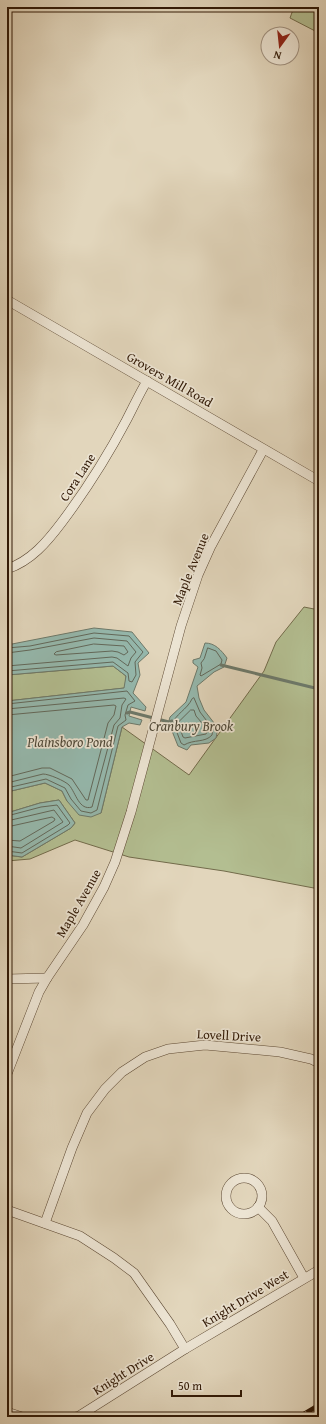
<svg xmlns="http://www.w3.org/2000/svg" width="326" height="1424" viewBox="0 0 326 1424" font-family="'Gentium Book Plus',serif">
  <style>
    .green { fill: #b3be91; stroke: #726b4b }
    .water { fill: #95b9ae; stroke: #6d796a }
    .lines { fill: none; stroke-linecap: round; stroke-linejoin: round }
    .shore { stroke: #62685a; stroke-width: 1 }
    .stream { stroke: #6d796a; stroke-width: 3 }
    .minor-casing { stroke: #5c4833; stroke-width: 10 }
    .minor { stroke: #ece4d3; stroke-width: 9 }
    .rail-casing { stroke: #301805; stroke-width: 4.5 }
    .rail { stroke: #ece4d3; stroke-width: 3; stroke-dasharray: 9; stroke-linecap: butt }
    .labels { text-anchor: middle; stroke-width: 3.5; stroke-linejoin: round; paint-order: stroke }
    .street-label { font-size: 13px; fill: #301805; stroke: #ece4d3 }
    .water-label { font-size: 14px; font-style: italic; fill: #4e4838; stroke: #ece4d3 }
  </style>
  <rect width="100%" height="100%" fill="#e2d6bc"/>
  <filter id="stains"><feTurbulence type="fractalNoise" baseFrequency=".005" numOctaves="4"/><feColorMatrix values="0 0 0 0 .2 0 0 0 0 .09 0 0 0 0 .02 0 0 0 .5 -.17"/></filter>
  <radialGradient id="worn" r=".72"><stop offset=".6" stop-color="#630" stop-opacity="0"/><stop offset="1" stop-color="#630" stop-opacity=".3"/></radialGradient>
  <!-- green -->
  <g class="green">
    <path d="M294,7H319V33L290,18Z"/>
    <path d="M304,607L319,610V889L224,871L129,857L75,840L30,859L7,861V855L22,857L71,828L75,823L59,800L40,803L7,813V792L45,783L62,791L67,801L101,813L122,727L189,775L264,671L276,642Z"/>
    <path d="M113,666L126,676L125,688L7,701V675Z"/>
  </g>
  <!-- water -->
  <g class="water">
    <path d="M94,628L132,632L149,653L138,663L140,675L133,693L146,707L145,711L131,707L129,716L142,720L140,725L129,723L122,727L101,813L91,817L79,815L67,801L62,791L45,783L7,792V701L124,688L126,676L113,666L7,675V645Z"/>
    <path d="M205,643C215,643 221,650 227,658L224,667L214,672L197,686L199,698L204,710L218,728L216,738L209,743L191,745L187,750L178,746L172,731L167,728L170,717L186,702L198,667L193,663V660L200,658Z"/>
    <path d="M59,800L75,823L71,828L22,857L7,855V813L40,803Z"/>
  </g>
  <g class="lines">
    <!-- shore -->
    <g class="shore">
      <path d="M94,644L124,646L128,652L124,655L118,652L112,651L56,655L54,654L56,652Z"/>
      <path d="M7,648L30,646L94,633L129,636L143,652L135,662L136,675L132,682L129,681L128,673L113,662L7,671"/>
      <path d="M208,648L216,651L222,660L221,664L201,676L200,675L202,668L201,663L204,659Z"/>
      <path d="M7,653L30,650L94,638L127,641L136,652L131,658L128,666L117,658L112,657L7,666"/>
      <path d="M194,698L200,712L213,729L212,735C205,743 194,739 184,745L181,743L176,730L172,725C175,714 187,710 192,699Z"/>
      <path d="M7,704L127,691L135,701L128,705L125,715L126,720L118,726L97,810L91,813L81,811L71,799L65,788L46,779L7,788"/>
      <path d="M7,709L124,698L126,699L122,705L120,718L114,725L92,807C79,811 76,793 69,785C65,781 49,774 43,774L7,783"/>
      <path d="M191,710H194L196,716L208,730L206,734L185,738L183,737L178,723Z"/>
      <path d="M7,715L114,705L116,706L114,715L108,723L88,800H86L72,779L50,768H42L7,777"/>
      <path d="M7,816L41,807L57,805L70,823L68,825L22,853L7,851"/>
      <path d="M7,821L54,810L63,822L21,848L7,846"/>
      <path d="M7,827L52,817L55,819L54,821L20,841L7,840"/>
    </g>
    <!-- stream -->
    <g class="stream">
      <path d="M221,665L319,689"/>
      <path d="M127,713L130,712L169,722L172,721"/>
    </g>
    <!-- minor casing -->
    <g class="minor-casing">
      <g id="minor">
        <path d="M7,300L319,481"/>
        <path d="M7,569C31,561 47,542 62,522C86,490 107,457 126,421C133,408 139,394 147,381"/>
        <path d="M7,979L47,978"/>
        <path d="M7,1074L39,992L47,978L83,925L104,887L115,862L131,812L181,626L198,575L211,546L263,450"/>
        <circle cx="244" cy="1196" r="18"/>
        <path d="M258,1207L272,1221L304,1278"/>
        <path d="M7,1210L80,1236L114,1258L134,1273L170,1324L185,1349"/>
        <path d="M45,1223L72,1148L87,1113L105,1089L122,1072L145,1057L168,1049L205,1045L280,1052L311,1059L319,1063"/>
        <path d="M7,1412L22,1417"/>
        <path d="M75,1417L79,1416L185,1349L319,1270"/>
      </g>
    </g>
    <!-- minor -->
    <use href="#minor" class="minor"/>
    <!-- rail casing -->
    <g class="rail-casing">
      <path id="rail" d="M299,1417L319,1405"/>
    </g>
    <!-- rail -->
    <use href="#rail" class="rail"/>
  </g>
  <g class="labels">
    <!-- street labels -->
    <g class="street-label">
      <text transform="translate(170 379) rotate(30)" y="5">Grovers Mill Road</text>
      <text transform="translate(77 477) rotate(-57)" y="5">Cora Lane</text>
      <text transform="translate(190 569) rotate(-68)" y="5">Maple Avenue</text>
      <text transform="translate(78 903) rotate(-60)" y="5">Maple Avenue</text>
      <text transform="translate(229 1035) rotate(3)" y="5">Lovell Drive</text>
      <text transform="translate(245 1298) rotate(-31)" y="5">Knight Drive West</text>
      <text transform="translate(123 1373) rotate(-32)" y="5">Knight Drive</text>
    </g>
    <!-- water labels -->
    <g class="water-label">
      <text x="191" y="731">Cranbury Brook</text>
      <text x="70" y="747">Plainsboro Pond</text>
    </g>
  </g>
  <!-- margin -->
  <rect width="326" height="1424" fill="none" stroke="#e2d6bc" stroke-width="24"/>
  <rect x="8" y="8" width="310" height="1408" fill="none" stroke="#301805" stroke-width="2"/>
  <rect x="12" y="12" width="302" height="1400" fill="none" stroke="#301805"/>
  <!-- north arrow -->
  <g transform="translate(280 46) rotate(195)"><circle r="19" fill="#ece4d3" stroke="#a19281"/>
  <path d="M0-3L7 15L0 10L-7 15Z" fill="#8f2418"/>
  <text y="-6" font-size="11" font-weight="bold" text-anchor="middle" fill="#301805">N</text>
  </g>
  <!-- scale -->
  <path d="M172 1390v6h69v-6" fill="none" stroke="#301805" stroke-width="2"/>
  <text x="178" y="1390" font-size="12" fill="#301805" stroke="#ece4d3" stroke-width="3" paint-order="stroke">50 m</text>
  <rect width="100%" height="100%" filter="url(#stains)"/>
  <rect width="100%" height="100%" fill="url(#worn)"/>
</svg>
